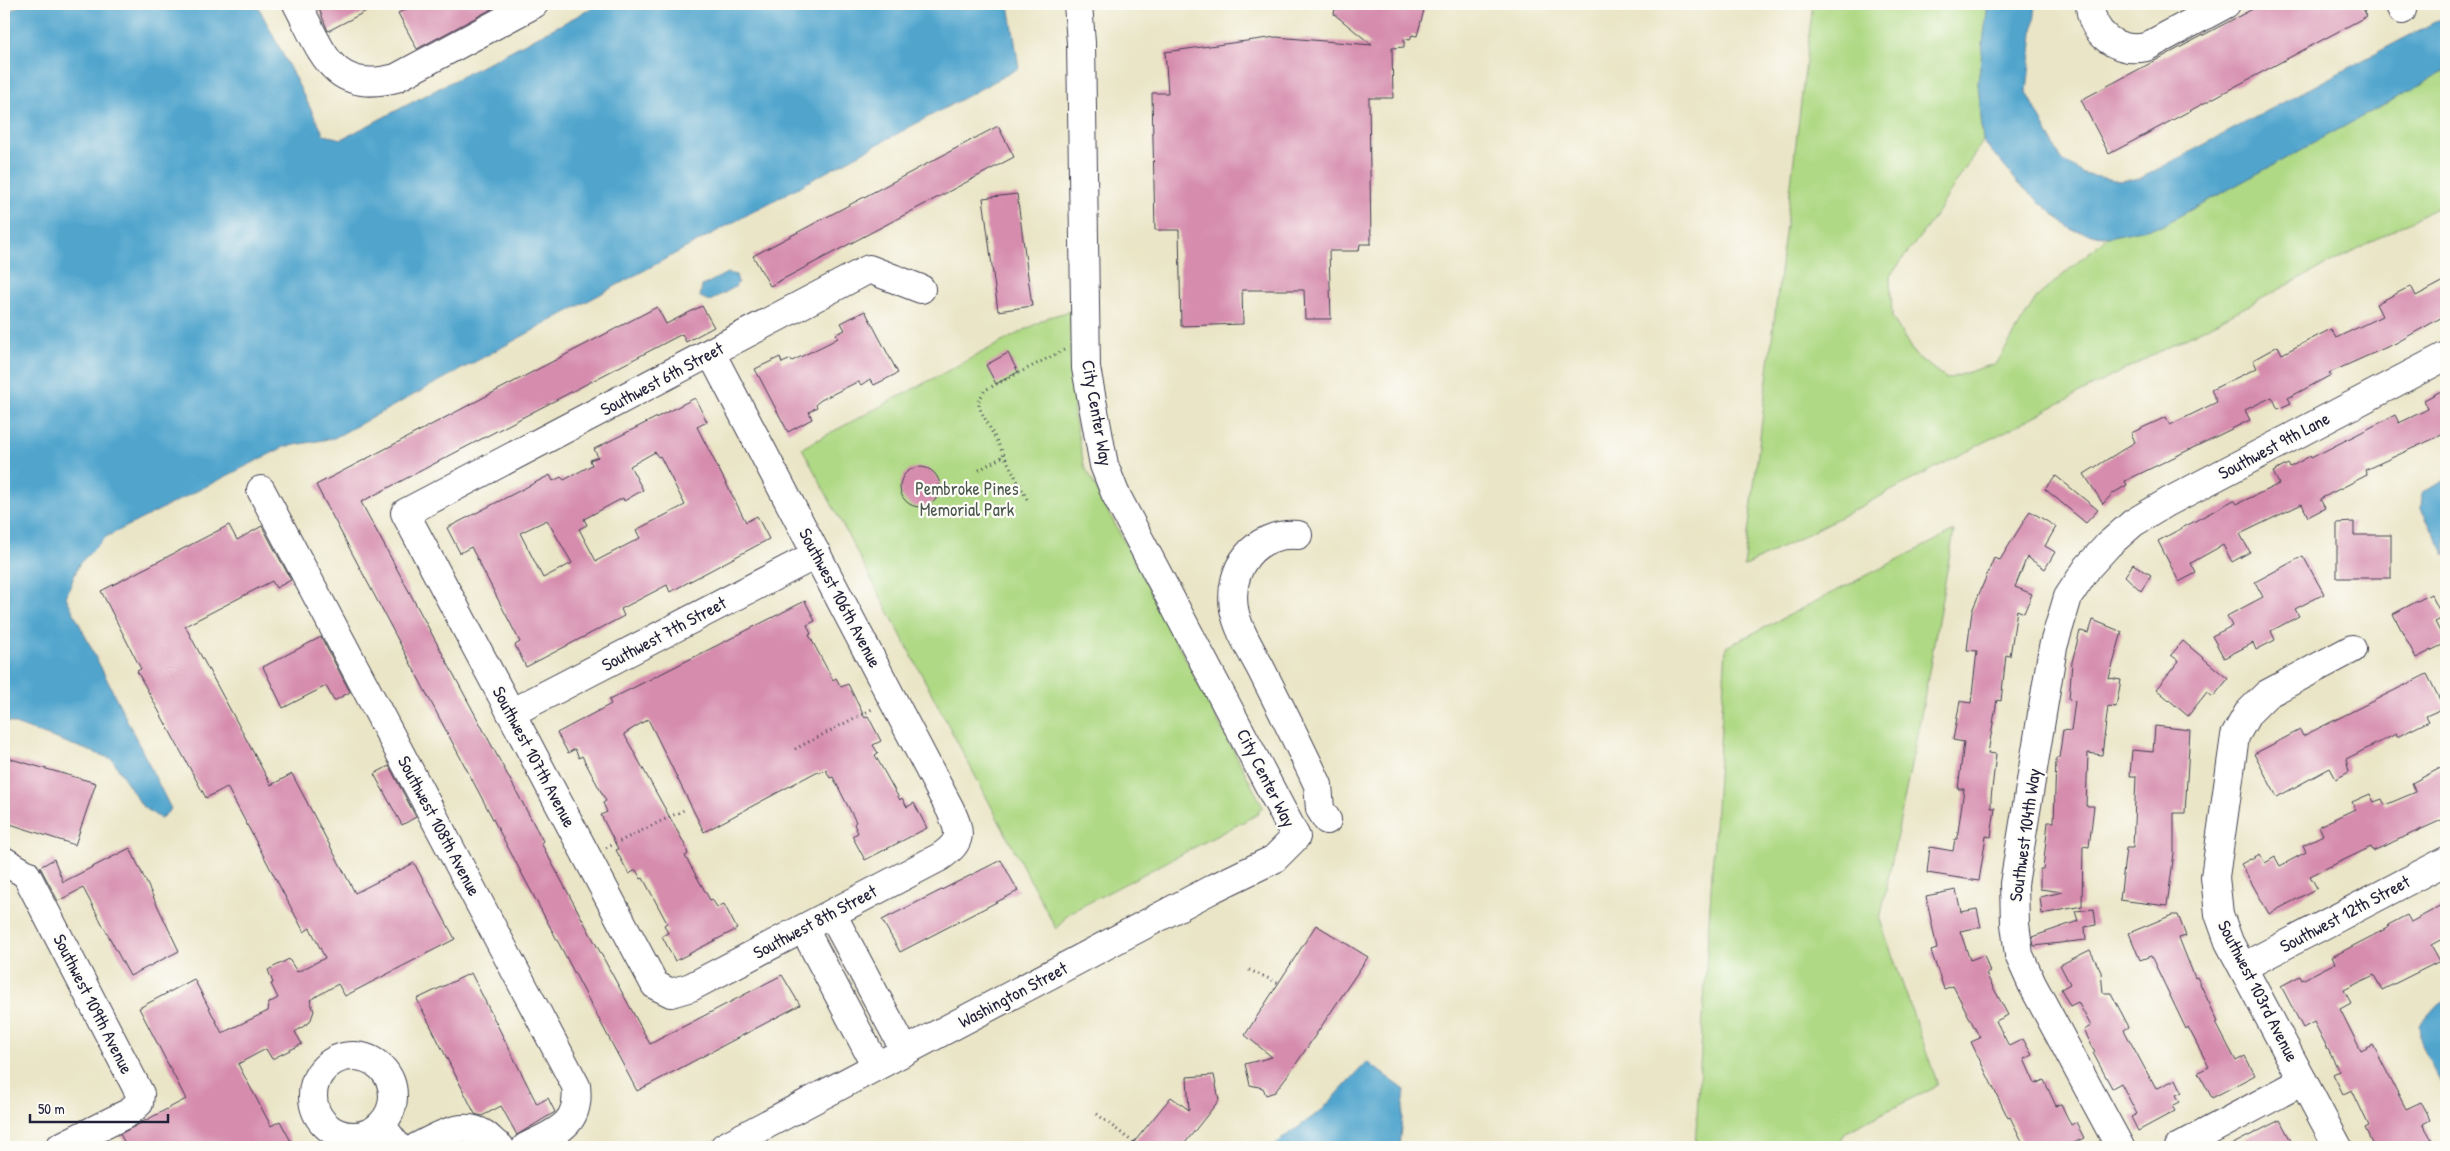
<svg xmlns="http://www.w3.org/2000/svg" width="2450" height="1151" viewBox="0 0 2450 1151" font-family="'Patrick Hand',sans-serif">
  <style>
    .green { fill: #afd984; stroke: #687e60 }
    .water { fill: #51a5cd; stroke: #3a6484 }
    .building { fill: #d68cad; fill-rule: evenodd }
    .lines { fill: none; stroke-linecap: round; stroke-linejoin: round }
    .minor-casing { stroke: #403f50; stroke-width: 30 }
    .path { stroke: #403f50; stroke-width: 3; stroke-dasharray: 1 4; stroke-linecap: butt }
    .minor { stroke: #fff; stroke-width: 28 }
    .labels { text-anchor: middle; stroke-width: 4.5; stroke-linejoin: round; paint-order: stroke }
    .street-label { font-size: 18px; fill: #22223b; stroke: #fdfcf7 }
    .park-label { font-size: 18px; fill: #4c5951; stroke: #fdfcf7 }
  </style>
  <rect width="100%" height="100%" fill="#fdfcf7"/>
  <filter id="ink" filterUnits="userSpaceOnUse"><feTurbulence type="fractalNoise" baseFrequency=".02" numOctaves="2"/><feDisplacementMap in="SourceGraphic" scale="10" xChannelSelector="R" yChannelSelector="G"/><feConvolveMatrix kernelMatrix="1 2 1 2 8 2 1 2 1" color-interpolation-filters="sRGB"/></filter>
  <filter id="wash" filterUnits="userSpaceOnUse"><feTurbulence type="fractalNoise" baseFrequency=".0096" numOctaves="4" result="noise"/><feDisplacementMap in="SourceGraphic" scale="20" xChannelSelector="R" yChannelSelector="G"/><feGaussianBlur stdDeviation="1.12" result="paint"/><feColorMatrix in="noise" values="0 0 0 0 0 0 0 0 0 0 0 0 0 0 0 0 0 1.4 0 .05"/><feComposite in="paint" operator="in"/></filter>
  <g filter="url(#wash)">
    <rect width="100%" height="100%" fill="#eae5c6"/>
    <!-- green -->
    <g class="green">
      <path d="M1813,4H1988L1978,82L1983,141L1931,222L1890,276L1892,317L1915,355L1947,379L1997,363L2036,298L2107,237L2161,226L2446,71V203L1744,567Z"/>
      <path d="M1071,311L1074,414L1084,465L1263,807L1259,809L1258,814L1069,913L1056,929L802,448L1049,317Z"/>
      <path d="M1954,531L1923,705L1880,920L1938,1085L1846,1132L1836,1147H1695L1726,647Z"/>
    </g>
    <!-- water -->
    <g class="water">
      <path d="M23,4H257L324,135L342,139L600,4H1009L1019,68L334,438L284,447L106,537L79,564L66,597L171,809L161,819L142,806L112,759L4,720V14Z"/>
      <path d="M1988,4H2036L2027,92L2061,159L2083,174L2120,181L2141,178L2446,16V71L2161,226L2107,237L2072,230L2019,184L1983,141L1978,82Z"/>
      <path d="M727,273L736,275L738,282L735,287L710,301L700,297L702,286Z"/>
      <path d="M2446,480V555L2421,509L2422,492Z"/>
      <path d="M2446,999V1093L2421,1045L2419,1025L2438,1004Z"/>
      <path d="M1367,1062L1405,1090L1399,1147H1271L1322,1110Z"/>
    </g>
    <g id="blocks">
      <!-- building -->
      <g class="building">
        <path d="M317,4H380L328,31Z"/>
        <path d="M417,4H501L417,49L398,13Z"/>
        <path d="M1336,4H1421L1419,9L1424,10L1417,36L1412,35L1410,40L1404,39V47L1392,48L1393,98H1369L1371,244H1360L1359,251H1329L1331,319H1305L1304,290H1242L1243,324L1181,326L1179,230H1155L1152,93H1168L1165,52L1276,37L1372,45L1334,14Z"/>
        <path d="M2262,4H2360L2367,16L2109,154L2081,100Z"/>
        <path d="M998,126L1014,157L770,286L753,256Z"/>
        <path d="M1017,194L1032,306L998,311L983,198Z"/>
        <path d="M2446,280V315L2396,343L2329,373L2331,375L2288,398L2291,403L2278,409L2272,397L2245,410L2250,420L2125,481L2127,485L2112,494L2103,504L2084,474L2135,442L2131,433L2166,417L2170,425L2217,402L2211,390L2257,368L2253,360L2278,346L2282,354L2331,329L2336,338L2382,316L2376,304L2411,286L2416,296Z"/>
        <path d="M702,306L714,327L686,342L682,334L361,502L543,841L541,843L650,1044L782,975L800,1005L637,1091L316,485L657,307L666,324Z"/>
        <path d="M865,311L898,373L874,385L870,379L861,385L859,382L853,384L821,400L816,404L817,407L809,412L812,419L788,432L755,369L780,357L782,363L791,359L792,361L831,342L838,338L836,334L845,330L841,323Z"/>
        <path d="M1008,353L1018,372L996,384L986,365Z"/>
        <path d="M2441,391L2446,400V433L2365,470L2367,475L2320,499L2325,508L2308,517L2302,504L2240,534L2250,552L2232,562L2223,545L2191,563L2196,573L2179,582L2158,541L2234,500L2237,504L2279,484L2273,472L2288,464L2290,467L2310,456L2311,458L2395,415L2399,423L2428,409L2424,400Z"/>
        <path d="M695,398L707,422L697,427L746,522L757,516L769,539L670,592L667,585L621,609L624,616L526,667L515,645L520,642L471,547L460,553L447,528L550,475L553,481L561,477L564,480L592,465L590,460L598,457L594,449ZM655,452L658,457L660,456L685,505L636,530L640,538L596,561L579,529L587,525L584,519L623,498L624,501L643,490L630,466ZM547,520L572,563L543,578L520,533Z"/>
        <circle cx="920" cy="487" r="20"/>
        <path d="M2056,476L2098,510L2086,523L2045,489Z"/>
        <path d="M2030,511L2056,527L2045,546L2055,552L2045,569L2027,557L2015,587L2032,594L2024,613L2017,610L2010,656L2006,655L2001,701L1997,700L1988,753L1996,754L1991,798V808H1995L1991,837L1986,836L1979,881L1927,873L1930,847L1953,851L1955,839H1957L1964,789H1958L1964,742L1953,740L1960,701L1971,703L1977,651L1967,650L1972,611L1994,558L2000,560Z"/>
        <path d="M2354,522V535H2391V578H2337V523Z"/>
        <path d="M229,525L237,540L262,526L291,580L276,588L272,581L185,626L271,785L292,774L355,893L414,863L455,939L345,996L338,984L310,1000L314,1011L310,1022L295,1032L302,1044L272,1059L266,1049L238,1064L271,1126L280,1121L294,1147H127L120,1134L186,1099L139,1008L194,979L222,1033L268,1011L269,1003L278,998L271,984L273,983L268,970L289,959L297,972L325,958L310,928L304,932L227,787L206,798L137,671L141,669L101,591Z"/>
        <path d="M2303,556L2324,594L2295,609L2299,616L2271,631L2275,640L2256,650L2253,643L2224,658L2212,636L2232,626L2227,616L2263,597L2255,582Z"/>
        <path d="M2133,564L2151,575L2141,591L2125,576Z"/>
        <path d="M2431,594L2443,618L2435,622L2446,643L2416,658L2393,614Z"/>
        <path d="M805,601L815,621L807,625L811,634L809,635L833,680L836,678L841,687L848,684L865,718L868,716L881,741L873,745L878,753L875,755L900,800L902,798L907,807L914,803L927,828L865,860L852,836L858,833L854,824L856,822L833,777L830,778L826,770L819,773L818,771L704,832L648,719L624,734L685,845L688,854L685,856L710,900L712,899L717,907L724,904L737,929L675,961L662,936L668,933L664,925L667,923L643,878L641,879L636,870L629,874L616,850L618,849L601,815L607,812L603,803L606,801L582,756L579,758L575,749L568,753L557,733L611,704L609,700Z"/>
        <path d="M2093,620L2122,632L2109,678L2121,680L2116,707L2108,706L2102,755L2088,753L2086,806H2094L2089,847L2083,846L2082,906L2042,914L2040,897L2063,892L2040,889V869H2043L2048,822H2054L2056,758H2059L2063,730L2071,731L2075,701L2069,700L2072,662L2080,631L2089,633Z"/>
        <path d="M321,637L350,692L334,701L326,686L283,708L263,667Z"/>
        <path d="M2183,641L2228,679L2213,697L2207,692L2188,716L2156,689L2179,661L2171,655Z"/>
        <path d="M2427,674L2444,708L2426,716L2429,721L2397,737L2396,734L2346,759L2349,772L2336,779L2330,768L2277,797L2254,754L2300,730L2303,736Z"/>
        <path d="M2155,726L2190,730L2185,813H2174V853L2167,906L2120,900L2126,848H2133L2136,776H2130L2132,750L2153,752Z"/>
        <path d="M4,757L96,783L75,845L4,822Z"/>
        <path d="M2446,765V818L2373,851L2371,847L2310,876L2317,888L2269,914L2241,864L2260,854L2265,863L2275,857L2280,866L2306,852L2303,845L2323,835L2319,826L2355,809L2352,802L2370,794L2374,802L2382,799L2385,805L2416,792L2412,783Z"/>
        <path d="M389,766L416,817L402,825L374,774Z"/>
        <path d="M130,848L179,951L130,976L83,888L58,901L40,867L54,859L63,882Z"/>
        <path d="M1001,860L1018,891L900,952L882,920Z"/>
        <path d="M1956,890L1961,912L1977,909L1981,927L1960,931L1970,960L1984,955L1990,972L1986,974L2008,1015L1996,1021L2009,1046L2023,1039L2032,1055L2024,1059L2035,1084L2044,1080L2056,1106L2061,1104L2071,1125L2076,1122L2084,1138L2066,1147H2025L2010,1117L2008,1118L1971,1042L1980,1038L1953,986L1944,989L1931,951L1937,949L1926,896Z"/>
        <path d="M2446,903V937L2431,945L2440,961L2382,990L2374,975L2344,990L2351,1003L2340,1009L2361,1051L2373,1045L2406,1109L2421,1102L2430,1120L2423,1124L2436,1147H2374L2365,1128L2369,1126L2352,1090L2343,1094L2333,1074L2339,1071L2314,1022L2303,1028L2281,986L2300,976L2302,980L2335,963L2332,957L2389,927L2388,925L2407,915L2411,922Z"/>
        <path d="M2094,909L2096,925L2085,927L2086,940L2034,946L2032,937L2078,921L2075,911Z"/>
        <path d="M2172,915H2178L2186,936L2179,938L2195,978L2197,977L2218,1022L2216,1023L2236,1061L2245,1056L2255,1075L2212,1098L2198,1072L2209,1067L2188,1027L2186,1029L2151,956L2140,960L2129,933Z"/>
        <path d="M1316,925L1368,957L1296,1064L1275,1092L1266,1095L1263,1088L1250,1085L1245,1064L1272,1057L1245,1035Z"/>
        <path d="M2090,950L2101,972L2103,993H2111L2129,1027L2124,1030L2156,1089L2176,1079L2182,1092L2176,1095L2180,1102L2172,1106L2175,1111L2138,1131L2131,1117L2137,1114L2121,1083L2112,1088L2093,1053L2095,1052L2084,1030L2091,1026L2078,1002L2070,1006L2061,989L2070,984L2060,965Z"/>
        <path d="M471,973L537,1104L548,1098L555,1112L517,1135L501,1106L482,1116L475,1114L417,999Z"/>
        <path d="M1214,1075L1219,1100L1182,1147H1130L1171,1097L1189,1110L1187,1077Z"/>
        <path d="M2280,1120L2291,1141L2278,1147H2227Z"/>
      </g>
    </g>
  </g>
  <g filter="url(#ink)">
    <use href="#blocks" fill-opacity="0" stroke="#403f50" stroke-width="1"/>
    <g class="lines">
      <!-- minor casing -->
      <g class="minor-casing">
        <g id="minor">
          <path d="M297,4C322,51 332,95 396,78L534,4"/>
          <path d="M2090,4C2091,34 2117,53 2146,47L2226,4"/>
          <path d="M2399,4L2402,10"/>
          <path d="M711,353L950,809C961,833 963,841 940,857L691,987L671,993L655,985L405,513L869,269L921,289"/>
          <path d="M261,490L576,1086C581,1125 556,1132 526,1147"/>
          <path d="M1298,535C1254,532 1228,568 1234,609C1238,630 1251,650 1261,669C1280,707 1300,746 1318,785L1320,809L1327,820"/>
          <path d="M511,713L817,554"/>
          <path d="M4,861L26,874L140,1094L139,1103L128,1113L60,1147"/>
          <path d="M832,914L905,1051"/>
          <path d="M804,929L876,1066"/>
          <path d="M2243,967L2446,861"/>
          <circle cx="353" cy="1096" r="40"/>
          <path d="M381,1125L398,1147"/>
          <path d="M417,1147C437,1137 462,1120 484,1134C490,1138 494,1144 500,1147"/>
          <path d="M724,1147L1214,888L1274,859L1296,837L1115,493L1104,465L1086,368L1081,43L1078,4"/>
          <path d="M2120,1147L2032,984L2019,955L2015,924L2014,884L2053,647L2068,597L2088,567L2108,545L2133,523L2168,502L2446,356"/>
          <path d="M2179,1147L2303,1081"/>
          <path d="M2338,1147L2229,942L2219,914L2215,877L2235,736L2248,713L2267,694L2352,649"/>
        </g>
      </g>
      <!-- path -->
      <g class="path">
        <path d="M979,470L1004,456"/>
        <path d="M1027,499L979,407V400L985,390L1064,350"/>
        <path d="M795,749L872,709"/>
        <path d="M606,848L684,810"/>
        <path d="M1249,970L1279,983"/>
        <path d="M1097,1114L1134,1143"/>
      </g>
      <!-- minor -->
      <use href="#minor" class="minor"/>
    </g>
  </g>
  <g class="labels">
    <!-- street labels -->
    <g class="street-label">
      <text transform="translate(662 379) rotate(-28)" y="6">Southwest 6th Street</text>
      <text transform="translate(1097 413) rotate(80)" y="6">City Center Way</text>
      <text transform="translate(2274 446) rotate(-28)" y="6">Southwest 9th Lane</text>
      <text transform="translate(840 598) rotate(62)" y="6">Southwest 106th Avenue</text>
      <text transform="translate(664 634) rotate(-28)" y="6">Southwest 7th Street</text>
      <text transform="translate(534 757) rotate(62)" y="6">Southwest 107th Avenue</text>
      <text transform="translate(1266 778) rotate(63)" y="6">City Center Way</text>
      <text transform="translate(439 826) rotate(62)" y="6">Southwest 108th Avenue</text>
      <text transform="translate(2025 835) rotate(-82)" y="6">Southwest 104th Way</text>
      <text transform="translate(2345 914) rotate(-28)" y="6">Southwest 12th Street</text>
      <text transform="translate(815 922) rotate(-28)" y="6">Southwest 8th Street</text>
      <text transform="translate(2258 991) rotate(63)" y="6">Southwest 103rd Avenue</text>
      <text transform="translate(1013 995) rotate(-28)" y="6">Washington Street</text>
      <text transform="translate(93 1004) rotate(63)" y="6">Southwest 109th Avenue</text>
    </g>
    <!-- park labels -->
    <g class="park-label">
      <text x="967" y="495">Pembroke Pines<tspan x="967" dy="21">Memorial Park</tspan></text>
    </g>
  </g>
  <!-- margin -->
  <rect width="2450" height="1151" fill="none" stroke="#fdfcf7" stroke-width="20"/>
  <!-- scale -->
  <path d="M30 1114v8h138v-8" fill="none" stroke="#22223b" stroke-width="2.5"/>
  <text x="38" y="1114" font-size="15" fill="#22223b" stroke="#fdfcf7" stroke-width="4" paint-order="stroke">50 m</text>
</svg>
